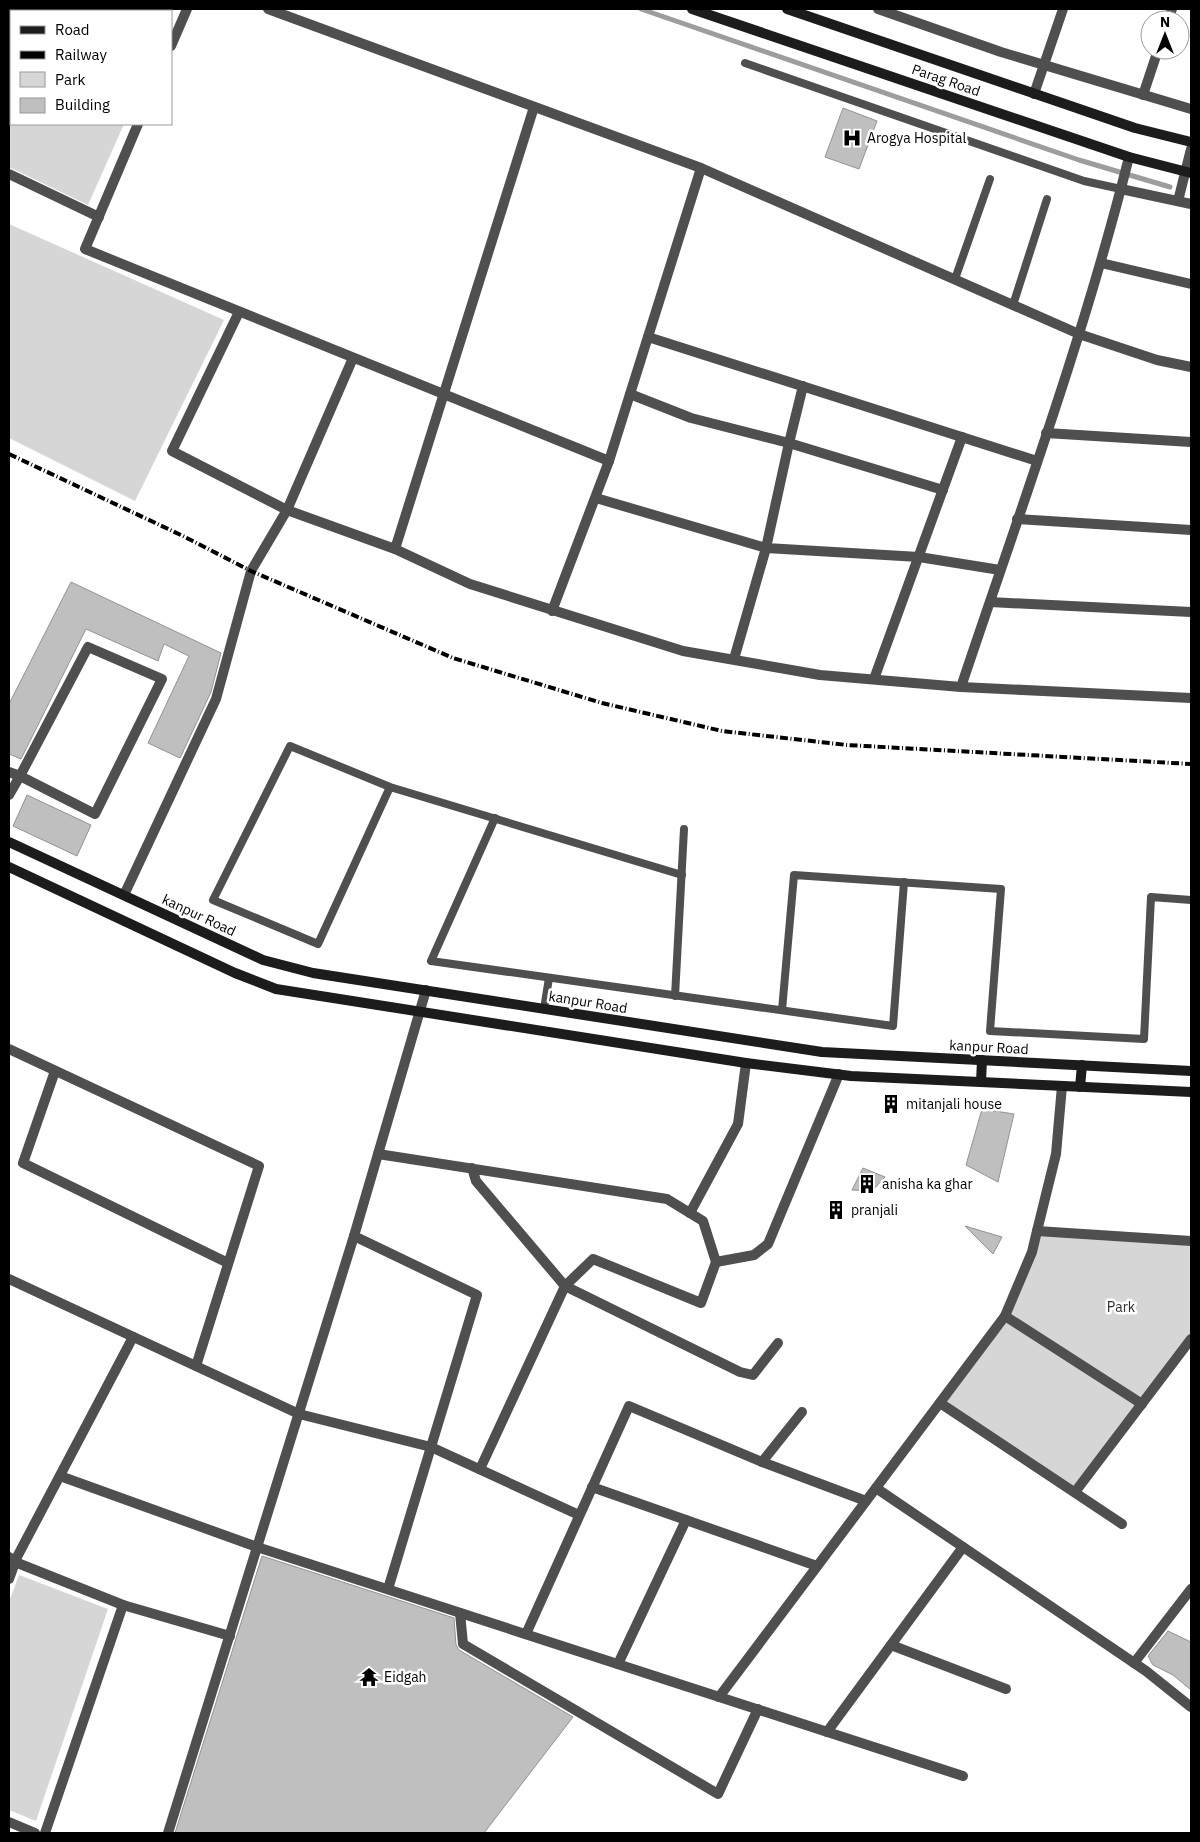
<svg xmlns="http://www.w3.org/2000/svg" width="1200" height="1842" viewBox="0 0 1200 1842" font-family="'IBM Plex Sans',sans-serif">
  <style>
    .green { fill: #d6d6d6 }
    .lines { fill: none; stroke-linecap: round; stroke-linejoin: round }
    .stream { stroke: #9d9d9d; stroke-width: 5 }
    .building { fill: #bfbfbf; stroke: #939393 }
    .lane { stroke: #4f4f4f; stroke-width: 8 }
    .street { stroke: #4f4f4f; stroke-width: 10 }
    .secondary { stroke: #1c1c1c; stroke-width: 10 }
    .rail { stroke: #000; stroke-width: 4; stroke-dasharray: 8 2.5 1 2.5; stroke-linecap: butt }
    .labels { text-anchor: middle; stroke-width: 5; stroke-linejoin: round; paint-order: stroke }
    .street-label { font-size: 14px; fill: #000; stroke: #fff }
    .poi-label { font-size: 14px; fill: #000; stroke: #fff; text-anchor: start }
    .park-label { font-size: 14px; fill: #2d2d2d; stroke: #fff }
  </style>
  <rect width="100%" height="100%" fill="#fff"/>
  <!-- green -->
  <g class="green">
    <path d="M9,45L11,46V124H124L88,205L9,167Z"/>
    <path d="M9,224L224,320L135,501L9,438Z"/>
    <path d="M1037,1231L1191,1241V1339L1075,1492L940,1403L1005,1316Z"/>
    <path d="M19,1575L108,1609L36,1821L9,1810V1602Z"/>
  </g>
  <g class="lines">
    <!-- stream -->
    <path class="stream" d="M641,9L1079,160L1170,187"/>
  </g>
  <!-- building -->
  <g class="building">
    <path d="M843,108L877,121L859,169L825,157Z"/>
    <path d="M71,582L221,653L211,692L180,758L148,743L189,656L164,644L158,661L86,629L21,759L9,754V704Z"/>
    <path d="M27,795L91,825L77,856L13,826Z"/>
    <path d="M982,1109L1014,1114L998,1182L966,1165Z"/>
    <path d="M863,1168L885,1177L872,1191L852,1190Z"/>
    <path d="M965,1226L1002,1237L993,1254Z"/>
    <path d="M262,1556L454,1618L456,1645L459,1650L573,1717L484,1833H175Z"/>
    <path d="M1168,1631L1191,1642V1690L1173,1675L1153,1665L1148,1656Z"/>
  </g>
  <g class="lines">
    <!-- lane -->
    <g class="lane">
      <path d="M745,63L1084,181L1121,189"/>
      <path d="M955,279L990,179"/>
      <path d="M1013,305L1047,199"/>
      <path d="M390,787L318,944L213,900L290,746L390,787L682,875"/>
      <path d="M495,818L431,961L893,1026L904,882"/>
      <path d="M675,996L684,829"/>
      <path d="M544,1009L549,978"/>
      <path d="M782,1010L794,875L1001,889L990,1031L1144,1039L1151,897L1191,900"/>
    </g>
    <!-- street -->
    <g class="street">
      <path d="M268,9L701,168L1079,334L1157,360L1191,367"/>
      <path d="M878,9L1001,52L1191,109"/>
      <path d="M1168,20L1172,9"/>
      <path d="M9,38L11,39"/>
      <path d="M171,46L187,9"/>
      <path d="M1034,94L1063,9"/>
      <path d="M1143,95L1158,50"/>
      <path d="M138,124L85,249L609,461"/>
      <path d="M9,174L99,217"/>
      <path d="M1121,189L1191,204"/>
      <path d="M1178,201L1191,149"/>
      <path d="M1101,263L1191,284"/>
      <path d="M239,312L172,451L287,510L395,549L470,584L683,651L820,675L961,687L1191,698"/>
      <path d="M648,337L1037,461"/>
      <path d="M803,386L789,443L943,490"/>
      <path d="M630,394L691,418L789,443L766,548L919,557L1000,570"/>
      <path d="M1046,433L1191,442"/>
      <path d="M596,498L766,548L734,659"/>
      <path d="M1017,519L1191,530"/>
      <path d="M395,549L534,107"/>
      <path d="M990,602L1191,612"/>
      <path d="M552,611L609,461L701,168"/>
      <path d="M874,679L962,437"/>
      <path d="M961,687C1020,511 1084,337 1129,157"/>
      <path d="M9,772L20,776L95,814L162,679L88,647L20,776L9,795"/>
      <path d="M124,895L216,699L251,571L287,510L353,358"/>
      <path d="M9,1049L259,1166L196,1366"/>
      <path d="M55,1071L23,1163L228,1263"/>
      <path d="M378,1154L667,1199L703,1221L716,1262L701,1303L593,1259L565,1286L476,1181L472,1168"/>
      <path d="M690,1213L738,1124L746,1063"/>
      <path d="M1037,1231L1191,1241"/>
      <path d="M354,1236L477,1295L388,1589"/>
      <path d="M716,1262L754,1255L768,1244L839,1074"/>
      <path d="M9,1279L299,1414L431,1447L579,1515"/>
      <path d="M1005,1316L1142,1404"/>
      <path d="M940,1403L1122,1524"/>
      <path d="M762,1462L802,1412"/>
      <path d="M480,1469L565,1286L740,1372L753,1375L778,1343"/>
      <path d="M60,1476L257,1547L963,1776"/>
      <path d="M592,1487L817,1566"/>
      <path d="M876,1488L1146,1671L1191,1707"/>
      <path d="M1075,1492L1191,1339"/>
      <path d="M9,1557L15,1562L123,1605L45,1833"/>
      <path d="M9,1579L17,1557L133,1337"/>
      <path d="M123,1605L230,1636"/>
      <path d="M460,1613L463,1644L718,1794L758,1709"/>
      <path d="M526,1634L629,1406L762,1462L866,1501"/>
      <path d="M891,1645L1006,1689"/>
      <path d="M1134,1663L1191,1589"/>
      <path d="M618,1664L686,1520"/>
      <path d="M719,1697L1005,1316L1032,1252L1037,1231L1056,1154L1062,1086"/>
      <path d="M827,1732L963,1547"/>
      <path d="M9,1822L35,1833"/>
      <path d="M168,1833L354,1236L426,990"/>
    </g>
    <!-- secondary -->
    <g class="secondary">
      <path d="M692,9L1129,157L1191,173"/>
      <path d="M787,9L1135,128L1191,142"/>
      <path d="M9,842L263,960L313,973L822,1052L1191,1071"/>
      <path d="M9,867L235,973L276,989L746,1063L851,1076L1191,1092"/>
      <path d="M981,1082L982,1060"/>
      <path d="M1080,1087L1082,1065"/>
    </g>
    <!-- rail -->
    <path class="rail" d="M9,454L183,536L251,571L453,658L602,703L722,731L847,745L1191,764"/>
  </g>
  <!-- icons -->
  <defs>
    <g id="hospital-bare" transform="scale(1.5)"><path d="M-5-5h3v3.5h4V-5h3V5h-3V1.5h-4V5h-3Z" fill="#000" stroke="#fff" stroke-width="2.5" paint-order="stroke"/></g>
    <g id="building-bare" transform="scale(1.5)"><path d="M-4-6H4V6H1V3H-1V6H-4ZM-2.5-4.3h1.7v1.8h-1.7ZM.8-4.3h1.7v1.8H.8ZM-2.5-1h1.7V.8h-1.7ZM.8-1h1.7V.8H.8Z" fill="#000" stroke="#fff" stroke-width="2.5" paint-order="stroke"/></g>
    <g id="temple-bare" transform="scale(1.5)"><path d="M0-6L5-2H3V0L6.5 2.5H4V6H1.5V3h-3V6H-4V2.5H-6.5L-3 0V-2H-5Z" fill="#000" stroke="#fff" stroke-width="2.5" paint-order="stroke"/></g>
  </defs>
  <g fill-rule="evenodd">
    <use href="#hospital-bare" x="852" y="138"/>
    <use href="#building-bare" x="891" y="1104"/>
    <use href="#building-bare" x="867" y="1184"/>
    <use href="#building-bare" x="836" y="1210"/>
    <use href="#temple-bare" x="369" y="1677"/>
  </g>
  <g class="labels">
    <!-- street labels -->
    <g class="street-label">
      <text transform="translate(946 80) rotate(19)" y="5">Parag Road</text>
      <text transform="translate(199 915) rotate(25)" y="5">kanpur Road</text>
      <text transform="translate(588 1002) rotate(9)" y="5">kanpur Road</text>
      <text transform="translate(989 1047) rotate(3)" y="5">kanpur Road</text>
    </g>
    <!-- poi labels -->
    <g class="poi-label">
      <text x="867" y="143">Arogya Hospital</text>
      <text x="906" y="1109">mitanjali house</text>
      <text x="882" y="1189">anisha ka ghar</text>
      <text x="851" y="1215">pranjali</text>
      <text x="384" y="1682">Eidgah</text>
    </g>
    <!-- park labels -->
    <g class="park-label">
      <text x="1121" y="1312">Park</text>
    </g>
  </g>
  <!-- border -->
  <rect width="1200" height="1842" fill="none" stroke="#000000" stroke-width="20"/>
  <!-- legend -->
  <rect x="10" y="10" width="162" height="115" fill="#ffffff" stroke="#999999"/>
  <rect x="20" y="26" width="25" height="8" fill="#1c1c1c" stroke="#999999"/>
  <text x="55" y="35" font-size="15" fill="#000000">Road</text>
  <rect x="20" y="51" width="25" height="8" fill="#000000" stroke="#999999"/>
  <text x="55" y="60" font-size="15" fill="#000000">Railway</text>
  <rect x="20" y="72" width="25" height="15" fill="#d6d6d6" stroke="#999999"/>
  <text x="55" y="85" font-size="15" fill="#000000">Park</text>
  <rect x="20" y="98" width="25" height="15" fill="#bfbfbf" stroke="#999999"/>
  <text x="55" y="110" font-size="15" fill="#000000">Building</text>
  <!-- north arrow -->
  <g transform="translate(1165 35)"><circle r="24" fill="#ffffff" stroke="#999999"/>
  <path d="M0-4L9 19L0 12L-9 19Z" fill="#000000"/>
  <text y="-8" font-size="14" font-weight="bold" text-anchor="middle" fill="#000000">N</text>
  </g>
</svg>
